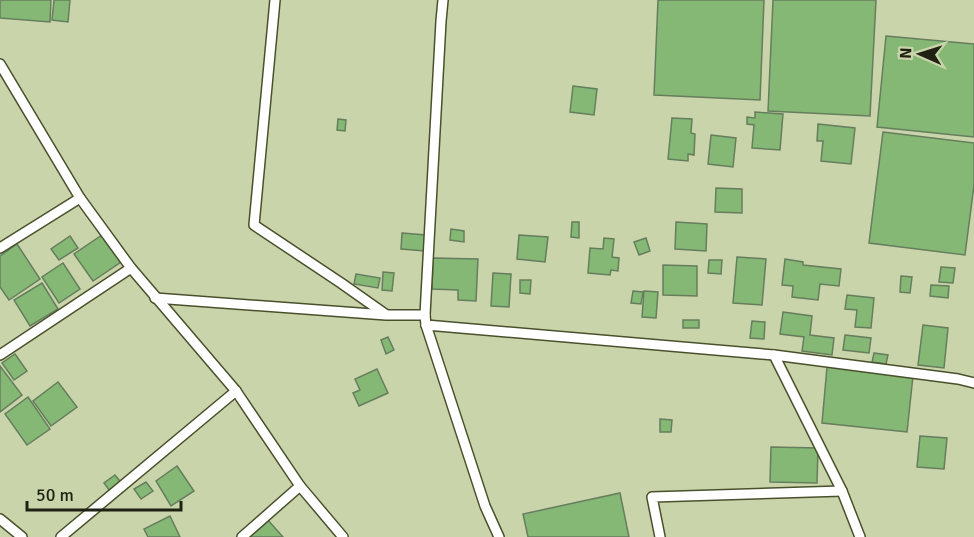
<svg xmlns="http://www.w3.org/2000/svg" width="974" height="537" viewBox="0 0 974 537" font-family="Signika,sans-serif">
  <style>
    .building { fill: #84b874; stroke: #667e5e; stroke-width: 1.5 }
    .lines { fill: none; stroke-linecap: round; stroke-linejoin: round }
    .lane-casing { stroke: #49502c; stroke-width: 12 }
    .lane { stroke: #fff; stroke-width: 9 }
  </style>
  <rect width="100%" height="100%" fill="#cad4aa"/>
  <!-- building -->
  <g class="building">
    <path d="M0,0H51L50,22L0,18Z"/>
    <path d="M54,0H70L68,22L52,20Z"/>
    <path d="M658,0H764L760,100L654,95Z"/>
    <path d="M773,0H876L870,116L768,111Z"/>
    <path d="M886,36L974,44V137L877,127Z"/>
    <path d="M573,86L597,89L594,115L570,112Z"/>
    <path d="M755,112L783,114L780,150L752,148L754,125L747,124V117L755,118Z"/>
    <path d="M672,118L692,119L691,133L695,134L694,155L688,154V161L668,159Z"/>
    <path d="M338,119L346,120L345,131L337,130Z"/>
    <path d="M818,124L855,128L851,164L821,161L823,141H817Z"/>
    <path d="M883,132L974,143V185L965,255L869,243Z"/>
    <path d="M711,135L736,138L733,167L708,164Z"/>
    <path d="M716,188L742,189V213L715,212Z"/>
    <path d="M572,222H579V238L571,237Z"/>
    <path d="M676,222L707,224L706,251L675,249Z"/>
    <path d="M451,229L464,231V242L450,240Z"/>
    <path d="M402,233L426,235L425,251L401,249Z"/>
    <path d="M102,235L121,262L93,281L74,254Z"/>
    <path d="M519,235L548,237L545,262L517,259Z"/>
    <path d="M70,236L78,248L59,260L51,249Z"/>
    <path d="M604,238L614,239L612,257L619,258L618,271L611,270L610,275L588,273L590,248L603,249Z"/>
    <path d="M646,238L650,251L639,255L634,242Z"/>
    <path d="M17,244L40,279L9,300L0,287V256Z"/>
    <path d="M737,257L766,259L762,305L733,303Z"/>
    <path d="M433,258L478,259L476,301L458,300V290L432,289Z"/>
    <path d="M785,259L803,262V265L841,269L839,286L820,284L818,300L792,297L793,286L782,285Z"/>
    <path d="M709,260H722L721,274L708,273Z"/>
    <path d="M63,263L80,289L59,303L42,277Z"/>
    <path d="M663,265L697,266V296L663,295Z"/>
    <path d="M941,267L955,268L953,283L939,282Z"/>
    <path d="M383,272L394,273L392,291L382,290Z"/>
    <path d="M493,273L511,274L509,307L491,306Z"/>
    <path d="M356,274L380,278L378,288L354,284Z"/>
    <path d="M901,276L912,277L910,293L900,292Z"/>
    <path d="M520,280H531L530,294L520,293Z"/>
    <path d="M42,283L58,309L30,326L14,300Z"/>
    <path d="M931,285L949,286L948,298L930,296Z"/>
    <path d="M633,291L643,292L641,304L631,303Z"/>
    <path d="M644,291L658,292L656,318L642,317Z"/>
    <path d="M847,295L874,298L871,328L855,327L857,310L845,309Z"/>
    <path d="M783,312L812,316L810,335L834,338L832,355L802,351L804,337L780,334Z"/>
    <rect x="683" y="320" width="16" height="8"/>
    <path d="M752,321L765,322L764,339L750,338Z"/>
    <path d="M923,325L948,328L944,368L918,365Z"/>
    <path d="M845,335L871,338L869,353L843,350Z"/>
    <path d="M388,337L394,350L386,354L381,340Z"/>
    <path d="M874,353L888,355L886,364L872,362Z"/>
    <path d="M15,354L27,371L14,380L2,363Z"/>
    <path d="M0,366L22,395L0,412Z"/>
    <path d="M827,367L913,376L907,432L822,423Z"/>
    <path d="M377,369L388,393L359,406L353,393L360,390L355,379Z"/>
    <path d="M58,382L77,407L51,426L33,401Z"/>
    <path d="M28,397L50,429L27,445L5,414Z"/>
    <path d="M660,419L672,420L671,432H660Z"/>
    <path d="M920,436L947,438L944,469L917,467Z"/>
    <path d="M771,447L818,448L817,483L770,482Z"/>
    <path d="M177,466L194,491L171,506L156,481Z"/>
    <path d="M115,475L123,485L112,494L104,483Z"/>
    <path d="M146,482L153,491L141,499L134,489Z"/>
    <path d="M620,493L629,537H528L523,514Z"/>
    <path d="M170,516L180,537H148L144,529Z"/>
    <path d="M267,519L283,537H249L247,535Z"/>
  </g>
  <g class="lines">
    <!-- lane casing -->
    <g class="lane-casing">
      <g id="lane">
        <path d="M275,0L254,225L341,283L385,314"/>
        <path d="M0,64L80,198L131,268L236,391L300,486L343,537"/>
        <path d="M0,248L80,198"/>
        <path d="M155,298L386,315H425L426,325L774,355L958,379L974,383"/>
        <path d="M425,315L441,21L443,0"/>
        <path d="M426,325L485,506L499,537"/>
        <path d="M0,355L131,268"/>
        <path d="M774,355L842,491L860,537"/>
        <path d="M0,519L22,537"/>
        <path d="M61,537L236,391"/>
        <path d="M242,537L300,486"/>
        <path d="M660,537L652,497L842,491"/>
      </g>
    </g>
    <!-- lane -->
    <use href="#lane" class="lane"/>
  </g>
  <!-- north arrow -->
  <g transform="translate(920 54) rotate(273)" stroke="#cad4aa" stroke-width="4.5" paint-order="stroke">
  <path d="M0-4.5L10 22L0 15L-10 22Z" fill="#1f2212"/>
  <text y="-9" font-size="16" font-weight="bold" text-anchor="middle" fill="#1f2212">N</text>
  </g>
  <!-- scale -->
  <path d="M27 501v9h154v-9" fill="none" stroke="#1f2212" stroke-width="3"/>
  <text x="36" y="501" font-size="18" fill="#1f2212" stroke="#cad4aa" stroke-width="4.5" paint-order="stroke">50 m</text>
</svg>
